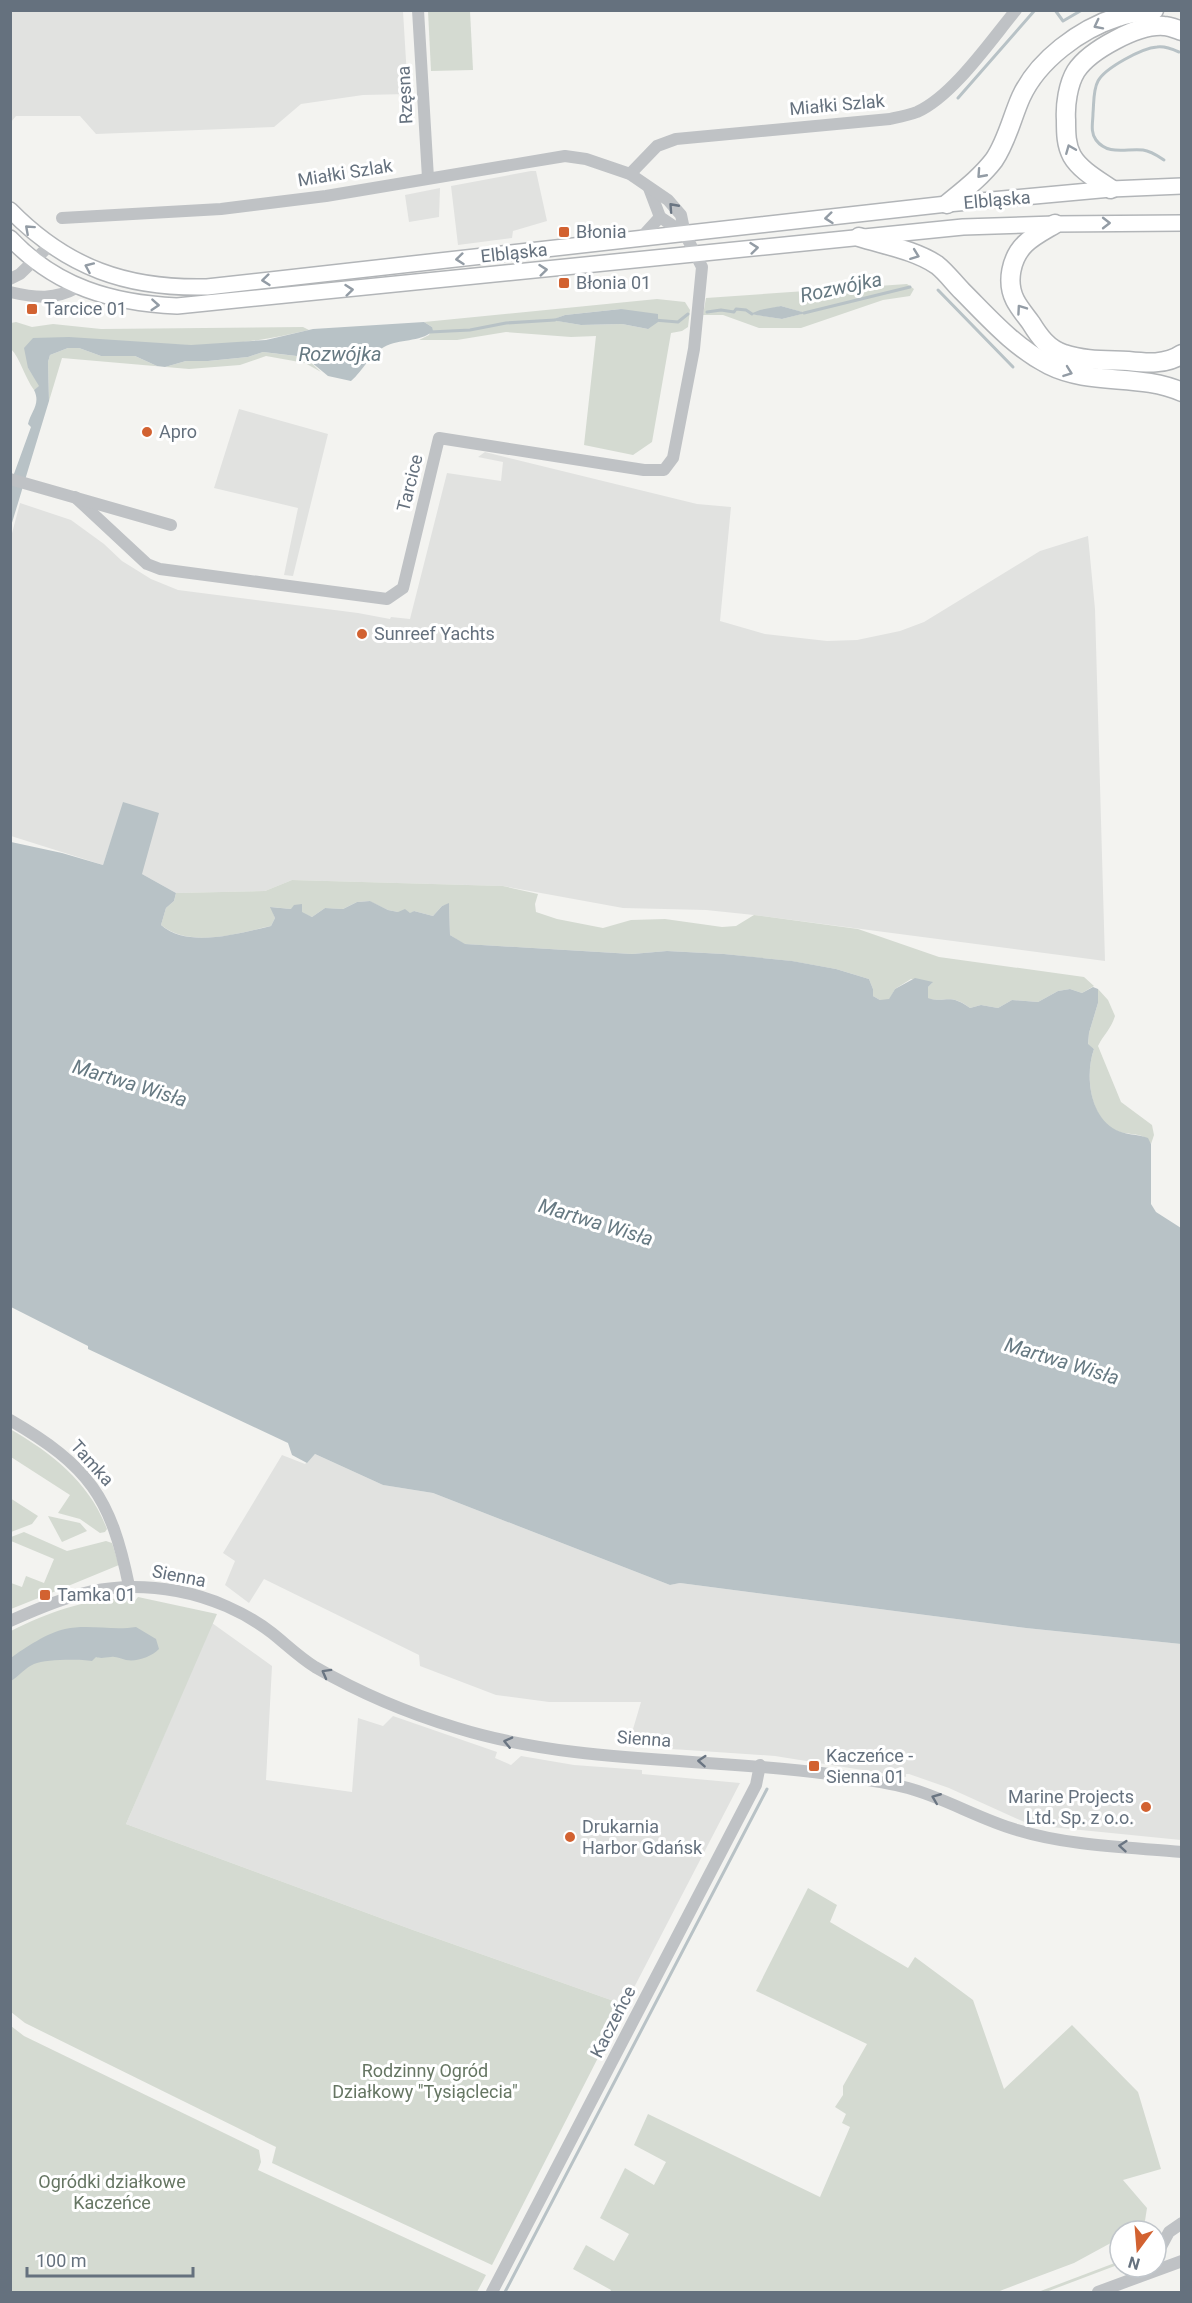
<svg xmlns="http://www.w3.org/2000/svg" width="1192" height="2303" viewBox="0 0 1192 2303" font-family="Roboto,sans-serif">
  <style>
    .built { fill: #e1e2e0 }
    .green { fill: #d4dad1; fill-rule: evenodd }
    .water { fill: #b8c2c6 }
    .lines { fill: none; stroke-linecap: round; stroke-linejoin: round }
    .stream { stroke: #b8c2c6; stroke-width: 3 }
    .major-casing { stroke: #b2b5b8; stroke-width: 18 }
    .highway-casing { stroke: #b1b4b7; stroke-width: 21 }
    .minor { stroke: #bfc2c5; stroke-width: 12 }
    .major { stroke: #fff; stroke-width: 15 }
    .highway { stroke: #fff; stroke-width: 18 }
    .oneway { stroke: #939ca5 }
    .oneway2 { stroke: #6a7582 }
    .poi-dot { fill: #d26231; stroke: #fff; stroke-width: 2 }
    .labels { text-anchor: middle; stroke-width: 6; stroke-linejoin: round; paint-order: stroke }
    .street-label { font-size: 18px; fill: #65717e; stroke: #fff }
    .poi-label { font-size: 18px; fill: #65717e; stroke: #fff; text-anchor: start }
    .park-label { font-size: 18px; fill: #667663; stroke: #fff }
    .water-label { font-size: 20px; font-style: italic; fill: #667982; stroke: #fff }
  </style>
  <rect width="100%" height="100%" fill="#f3f3f0"/>
  <!-- built -->
  <g class="built">
    <path d="M11,10L403,11L408,94L363,95L301,104L274,127L96,134L80,116H16L11,122Z"/>
    <path d="M531,171H536L547,221L513,231L512,238L458,245L451,186Z"/>
    <path d="M440,188L439,217L409,222L405,195Z"/>
    <path d="M239,409L328,434L293,576L284,575L298,508L214,488Z"/>
    <path d="M485,452L697,504L731,507L720,621L765,634L827,641L857,640L900,631L924,622L1040,551L1088,536L1095,609L1105,961L754,915L706,910L623,908L503,886L292,880L265,891L176,893L142,874L124,802L103,865L11,836L10,541L20,503L71,520L104,544L122,561L151,579L178,590L358,613L390,619L391,617L410,619L447,473L501,481L503,462L478,457Z"/>
    <path d="M315,1454L383,1485L433,1493L670,1585L680,1583L1026,1628L1181,1644V1840L1031,1825L949,1788L909,1774H906V1777L775,1756L628,1746L641,1702H549L496,1695L420,1666L419,1655L264,1579L249,1603L225,1585L235,1561L223,1553L282,1455L305,1464Z"/>
    <path d="M212,1623L272,1666L266,1780L352,1792L358,1718L383,1726L393,1716L497,1752L495,1758L511,1765L521,1756L574,1765L642,1770V1774L740,1783L625,2005L413,1930L126,1824Z"/>
  </g>
  <!-- green -->
  <g class="green">
    <path d="M428,11H470L473,70L431,71Z"/>
    <path d="M907,284L914,289L910,296L883,300L801,328H759L723,315H703L706,298ZM781,306L805,313L782,319L751,314Z"/>
    <path d="M657,299L685,302L690,310L688,327L682,331L671,333L652,442L633,455L584,445L596,336L571,337L506,332L457,340H419L429,335L432,327L424,322ZM621,309L648,329L622,324L581,325L552,320L565,315Z"/>
    <path d="M16,322L32,327L53,324L101,329L303,327L309,330C270,339 230,346 190,345C137,345 85,337 33,338L28,368L40,386L34,390C25,378 20,358 11,349V323Z"/>
    <path d="M68,348H79L101,356H135L157,366L165,367L186,361H208L248,357L263,352L279,354L305,357L321,372L305,363L266,356L240,365L189,369L62,358L49,401L48,362L50,355Z"/>
    <path d="M292,880L503,886L538,894L535,904L536,912L557,919L603,928L631,920L665,919L722,927L736,926L754,915L858,929L939,957L1084,977L1094,986L1082,993L1070,989L1058,991L1038,1002L1012,1000L998,1008L981,1005L970,1008C949,992 945,1004 927,998L928,987L932,983L911,979L895,989L889,1000H880L873,996V989L869,979L836,969L791,961L724,954L667,951L632,954L464,944L450,935L449,904L442,906L433,916L414,911L411,913L398,912L388,910L369,901L357,902L343,909L325,908L312,917L291,909L271,907L275,918L271,926C238,933 191,949 161,925L166,908L174,901L176,893L265,891Z"/>
    <path d="M1098,989L1108,1000L1115,1016C1111,1029 1104,1034 1098,1046L1121,1102L1152,1125L1154,1135L1151,1144C1144,1131 1129,1136 1117,1131C1089,1119 1085,1073 1094,1049L1088,1045L1089,1033L1098,1003Z"/>
    <path d="M10,1429C53,1454 89,1482 107,1529L105,1532L100,1533L80,1519L58,1513L70,1495L11,1457Z"/>
    <path d="M10,1498L38,1516L32,1524L11,1532Z"/>
    <path d="M48,1516L80,1523L87,1531L62,1542Z"/>
    <path d="M24,1532L67,1551L106,1541L112,1543L119,1565L51,1593L50,1591L40,1595L41,1597L11,1609V1583L22,1587L26,1576L44,1583L54,1559L11,1541V1537Z"/>
    <path d="M138,1597L217,1614L126,1824L413,1930L625,2005L492,2265L272,2163L276,2147L25,2023L11,2012V1631C48,1612 86,1599 128,1598L130,1602H134Z"/>
    <path d="M808,1888L837,1905L830,1922L908,1968L915,1957L973,2000L1004,2089L1072,2025L1138,2092L1161,2169L1123,2180L1147,2208L1144,2227L1135,2231H1120V2238L1074,2263L997,2292H610L611,2290L573,2269L586,2245L614,2261L629,2234L600,2218L625,2168L654,2185L666,2162L634,2145L648,2114L820,2197L850,2127L842,2123L846,2114L835,2107L843,2095V2086L867,2044L756,1991Z"/>
    <path d="M11,2026L24,2036L259,2150L261,2162L258,2170L486,2275L477,2292H11Z"/>
    <path d="M1120,2261V2264L1046,2292H1038Z"/>
  </g>
  <!-- water -->
  <g class="water">
    <path d="M781,306L806,313L782,319L750,314L760,310Z"/>
    <path d="M621,309L658,314V322L648,329L622,324L581,325L551,320L565,315Z"/>
    <path d="M424,322L432,327L433,331C419,343 400,338 384,347C369,355 363,371 351,381L328,376L305,357L263,352L248,357L208,361H186L165,367L157,366L135,356H101L79,348H68L50,355L48,362L49,401L11,526V482L31,427L28,424C31,411 41,404 34,390L39,386L28,368L24,348L33,338L69,337L191,345L266,340L313,329Z"/>
    <path d="M123,802L159,813L142,874L176,893L174,901L166,908L161,925C188,949 240,933 271,926L275,918L270,907L291,909L294,905L302,904V912L312,917L325,908L343,909L357,902L370,901L388,910L398,912L405,909L410,913L414,911L433,916L442,906L449,903L450,935L465,944L632,954L667,951L724,954L792,961L836,969L869,979L873,989V996L880,1000L889,999L895,989L915,978L933,982L928,987V998C946,1004 948,992 970,1008L981,1005L998,1008L1012,1000L1038,1002L1058,991L1070,989L1082,993L1093,987L1098,989V1003L1089,1033L1088,1044L1094,1049C1085,1074 1089,1116 1116,1130C1125,1135 1138,1134 1148,1138L1151,1144V1204L1156,1212L1181,1228V1644L1026,1628L680,1583L670,1585L433,1493L383,1485L315,1454L307,1463L292,1455L288,1443L88,1349V1346L11,1307V842L62,853L103,865Z"/>
    <path d="M136,1627L156,1639L159,1649C151,1657 137,1662 126,1660C121,1659 116,1656 111,1657C105,1657 102,1659 96,1657L92,1661C79,1659 46,1659 34,1664C26,1667 19,1676 11,1681V1658C24,1648 49,1632 65,1629C89,1624 113,1631 136,1627Z"/>
  </g>
  <g class="lines">
    <!-- stream -->
    <g class="stream">
      <path d="M1055,10L1063,21L1082,10"/>
      <path d="M958,98L1035,10"/>
      <path d="M1164,160C1158,156 1151,151 1143,150C1127,148 1108,156 1096,140C1090,132 1093,122 1093,113C1094,103 1093,90 1098,81C1105,68 1142,48 1157,47C1165,46 1172,49 1179,52"/>
      <path d="M938,290L1013,367"/>
      <path d="M707,312L721,310L734,312L736,309L746,310L752,314"/>
      <path d="M804,313L910,287"/>
      <path d="M654,320L678,322L688,314"/>
      <path d="M430,332L470,330L506,323L555,320"/>
      <path d="M505,2292L767,1789"/>
    </g>
    <!-- major casing -->
    <g class="major-casing">
      <g id="major">
        <path d="M10,210C67,268 127,289 207,287L947,204L1111,189L1182,186"/>
        <path d="M10,238C56,287 112,303 177,306L963,227L1055,224L1182,223"/>
      </g>
    </g>
    <!-- highway casing -->
    <g class="highway-casing">
      <g id="highway">
        <path d="M1111,189C1098,180 1080,170 1072,156C1066,145 1066,133 1066,120C1065,105 1068,84 1076,71C1090,50 1138,24 1164,26C1169,26 1176,29 1182,31"/>
        <path d="M947,204C964,190 981,177 994,160C1007,141 1012,117 1021,97C1038,60 1080,29 1118,17C1129,13 1142,12 1154,10"/>
        <path d="M1055,224C1045,230 1033,236 1025,244C1011,258 1006,282 1015,300C1019,308 1026,316 1031,323C1039,336 1048,349 1064,354C1084,361 1107,360 1128,361C1146,363 1166,365 1182,354"/>
        <path d="M859,237C884,245 915,250 937,265C946,272 954,283 962,291C989,318 1014,347 1049,365C1091,386 1139,373 1182,392"/>
      </g>
    </g>
    <!-- minor -->
    <g class="minor">
      <path d="M418,10L428,178"/>
      <path d="M630,174L657,146L676,139L890,119C899,117 909,115 917,112C953,96 991,40 1016,10"/>
      <path d="M649,188L660,217L685,234"/>
      <path d="M62,218L221,209L326,196L565,156L586,159L630,174L668,200L681,215L685,234L702,267L694,349L673,458L664,470H644L439,438L403,588L387,599L160,569L147,564L75,497"/>
      <path d="M640,239L660,217"/>
      <path d="M10,279L20,274L50,245"/>
      <path d="M10,292C36,298 55,300 78,287"/>
      <path d="M10,479L171,525"/>
      <path d="M10,1420C89,1466 111,1497 129,1586"/>
      <path d="M10,1621C70,1594 111,1579 177,1591C210,1597 245,1612 272,1633C287,1645 299,1657 315,1667C360,1693 407,1713 457,1728C577,1765 705,1757 829,1774C855,1778 882,1781 908,1788C945,1798 979,1819 1017,1830C1069,1846 1127,1847 1182,1852"/>
      <path d="M1156,2256L1169,2232L1182,2223"/>
      <path d="M492,2292L756,1785L760,1765"/>
      <path d="M1098,2292L1182,2261"/>
    </g>
    <!-- major -->
    <use href="#major" class="major"/>
    <!-- highway -->
    <use href="#highway" class="highway"/>
  </g>
  <!-- one-way arrows -->
  <defs><path id="oneway-chevron" d="M-2-3.5L2.5 0L-2 3.5" fill="none" stroke-width="1.6" stroke-linecap="round" stroke-linejoin="round" transform="scale(1.5)"/></defs>
  <g class="oneway">
    <use href="#oneway-chevron" transform="translate(1098 25) rotate(153)"/>
    <use href="#oneway-chevron" transform="translate(1070 149) rotate(-112)"/>
    <use href="#oneway-chevron" transform="translate(981 174) rotate(132)"/>
    <use href="#oneway-chevron" transform="translate(829 218) rotate(174)"/>
    <use href="#oneway-chevron" transform="translate(1106 223)"/>
    <use href="#oneway-chevron" transform="translate(29 229) rotate(-138)"/>
    <use href="#oneway-chevron" transform="translate(754 248) rotate(-6)"/>
    <use href="#oneway-chevron" transform="translate(915 255) rotate(21)"/>
    <use href="#oneway-chevron" transform="translate(460 259) rotate(174)"/>
    <use href="#oneway-chevron" transform="translate(89 267) rotate(-156)"/>
    <use href="#oneway-chevron" transform="translate(543 270) rotate(-6)"/>
    <use href="#oneway-chevron" transform="translate(266 280) rotate(174)"/>
    <use href="#oneway-chevron" transform="translate(349 290) rotate(-6)"/>
    <use href="#oneway-chevron" transform="translate(155 305) rotate(4)"/>
    <use href="#oneway-chevron" transform="translate(1021 309) rotate(-125)"/>
    <use href="#oneway-chevron" transform="translate(1068 372) rotate(20)"/>
  </g>
  <g class="oneway2">
    <use href="#oneway-chevron" transform="translate(673 207) rotate(-132)"/>
    <use href="#oneway-chevron" transform="translate(326 1673) rotate(-151)"/>
    <use href="#oneway-chevron" transform="translate(508 1742) rotate(-167)"/>
    <use href="#oneway-chevron" transform="translate(702 1761) rotate(-176)"/>
    <use href="#oneway-chevron" transform="translate(936 1798) rotate(-158)"/>
    <use href="#oneway-chevron" transform="translate(1123 1846) rotate(-175)"/>
  </g>
  <!-- markers -->
  <g class="poi-dot">
    <rect x="558" y="226" width="12" height="12" rx="3"/>
    <rect x="558" y="277" width="12" height="12" rx="3"/>
    <rect x="26" y="303" width="12" height="12" rx="3"/>
    <circle cx="147" cy="432" r="6"/>
    <circle cx="362" cy="634" r="6"/>
    <rect x="39" y="1589" width="12" height="12" rx="3"/>
    <rect x="808" y="1760" width="12" height="12" rx="3"/>
    <circle cx="1146" cy="1807" r="6"/>
    <circle cx="570" cy="1837" r="6"/>
  </g>
  <g class="labels">
    <!-- street labels -->
    <g class="street-label">
      <text transform="translate(405 95) rotate(-93)" y="6">Rzęsna</text>
      <text transform="translate(837 105) rotate(-5)" y="6">Miałki Szlak</text>
      <text transform="translate(345 173) rotate(-9)" y="6">Miałki Szlak</text>
      <text transform="translate(997 200) rotate(-5)" y="6">Elbląska</text>
      <text transform="translate(514 253) rotate(-6)" y="6">Elbląska</text>
      <text transform="translate(410 483) rotate(-76)" y="6">Tarcice</text>
      <text transform="translate(92 1463) rotate(48)" y="6">Tamka</text>
      <text transform="translate(179 1576) rotate(11)" y="6">Sienna</text>
      <text transform="translate(644 1739) rotate(4)" y="6">Sienna</text>
      <text transform="translate(613 2022) rotate(-63)" y="6">Kaczeńce</text>
    </g>
    <!-- poi labels -->
    <g class="poi-label">
      <text x="576" y="238">Błonia</text>
      <text x="576" y="289">Błonia 01</text>
      <text x="44" y="315">Tarcice 01</text>
      <text x="159" y="438">Apro</text>
      <text x="374" y="640">Sunreef Yachts</text>
      <text x="57" y="1601">Tamka 01</text>
      <text x="826" y="1762">Kaczeńce -<tspan x="826" dy="21">Sienna 01</tspan></text>
      <text x="1134" y="1803" text-anchor="end">Marine Projects<tspan x="1134" dy="21">Ltd. Sp. z o.o.</tspan></text>
      <text x="582" y="1833">Drukarnia<tspan x="582" dy="21">Harbor Gdańsk</tspan></text>
    </g>
    <!-- park labels -->
    <g class="park-label">
      <text x="425" y="2077">Rodzinny Ogród<tspan x="425" dy="21">Działkowy "Tysiąclecia"</tspan></text>
      <text x="112" y="2188">Ogródki działkowe<tspan x="112" dy="21">Kaczeńce</tspan></text>
    </g>
    <!-- water labels -->
    <g class="water-label">
      <text transform="translate(841 287) rotate(-12)" y="7">Rozwójka</text>
      <text x="340" y="361">Rozwójka</text>
      <text transform="translate(130 1083) rotate(17)" y="7">Martwa Wisła</text>
      <text transform="translate(596 1222) rotate(17)" y="7">Martwa Wisła</text>
      <text transform="translate(1062 1361) rotate(17)" y="7">Martwa Wisła</text>
    </g>
  </g>
  <!-- border -->
  <rect width="1192" height="2303" fill="none" stroke="#65717e" stroke-width="24"/>
  <!-- north arrow -->
  <g transform="translate(1138 2249) rotate(196)"><circle r="28" fill="#ffffff" stroke="#c1c6cb" stroke-width="1.5"/>
  <path d="M0-4.5L10 22L0 15L-10 22Z" fill="#d26231"/>
  <text y="-9" font-size="16" font-weight="bold" text-anchor="middle" fill="#65717e">N</text>
  </g>
  <!-- scale -->
  <path d="M27 2267v9h166v-9" fill="none" stroke="#65717e" stroke-width="3"/>
  <text x="36" y="2267" font-size="18" fill="#65717e" stroke="#ffffff" stroke-width="4.5" paint-order="stroke">100 m</text>
</svg>
